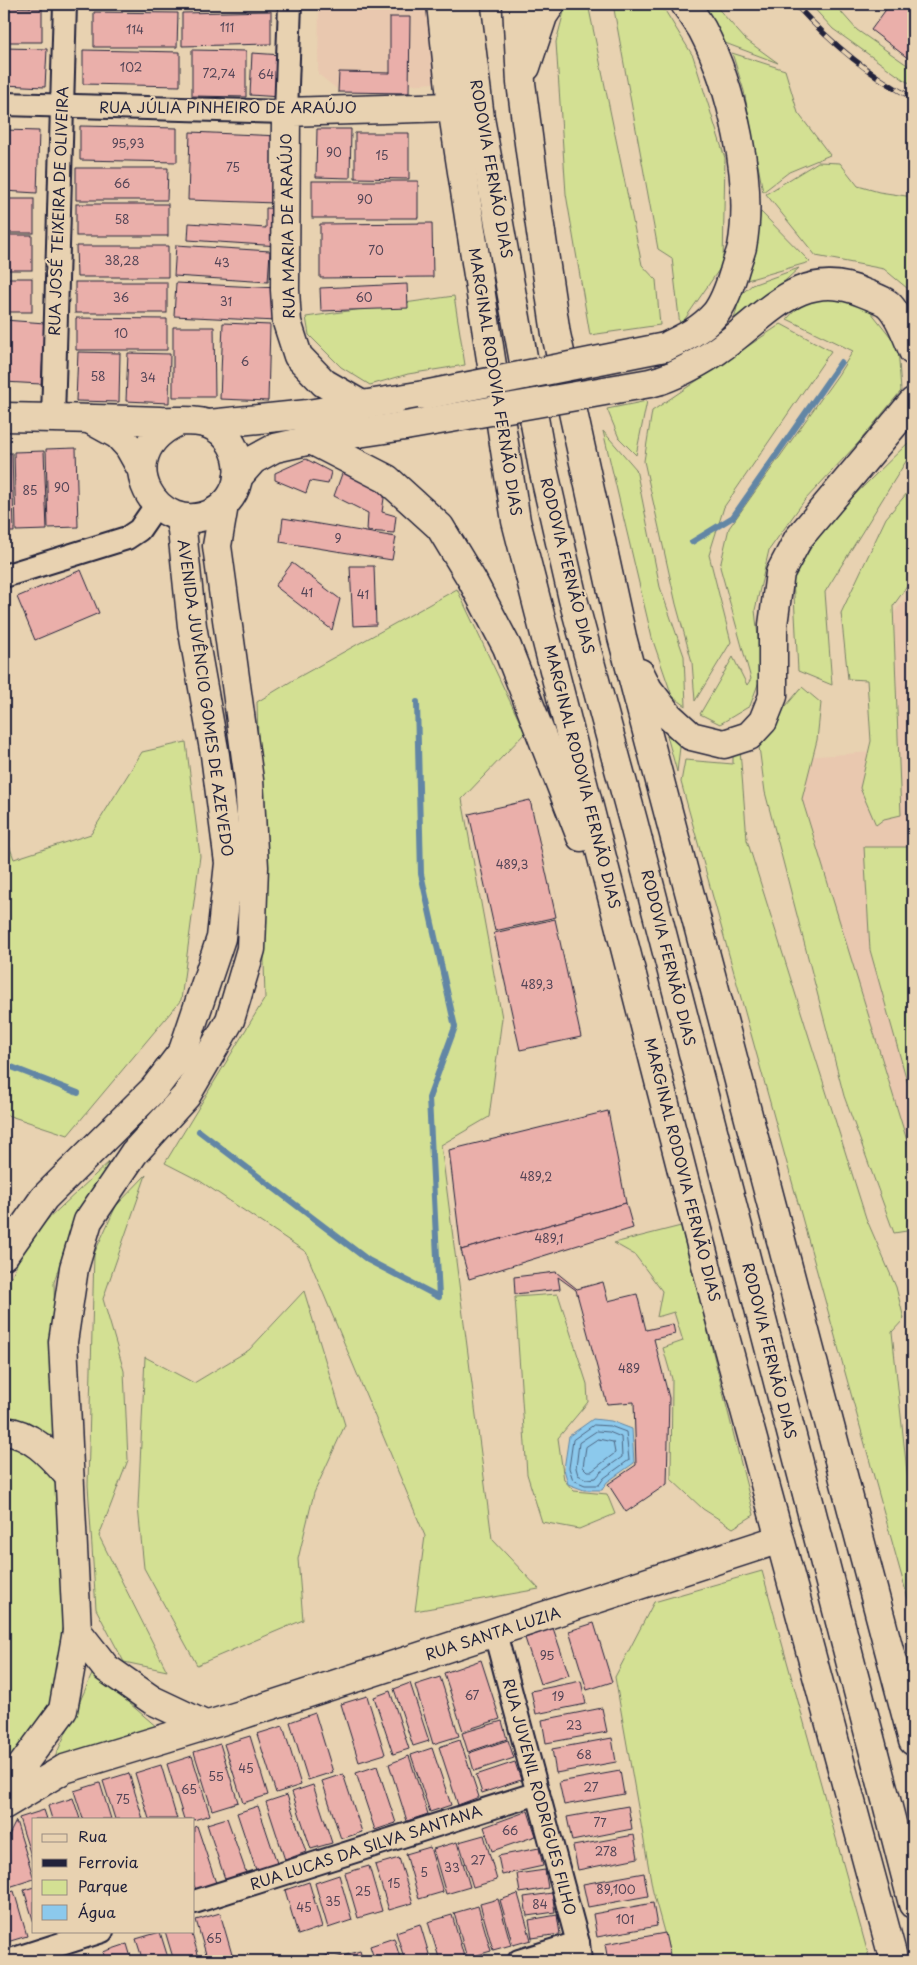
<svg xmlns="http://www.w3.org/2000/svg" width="917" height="1965" viewBox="0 0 917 1965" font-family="'Playpen Sans',sans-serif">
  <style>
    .built { fill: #e9c8af }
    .green { fill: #d3e093; stroke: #7a8167 }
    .water { fill: #8cc9ec; stroke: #6286a5 }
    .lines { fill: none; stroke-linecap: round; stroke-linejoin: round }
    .shore { stroke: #4c6582; stroke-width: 1 }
    .stream { stroke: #6286a5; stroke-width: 6 }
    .building { fill: #eaafaa; stroke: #22223b }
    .minor-casing { stroke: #22223b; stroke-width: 26 }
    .tertiary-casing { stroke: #22223b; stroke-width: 31 }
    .secondary-casing { stroke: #22223b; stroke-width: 31 }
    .motorway-casing { stroke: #22223b; stroke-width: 31 }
    .minor { stroke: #e8d2b1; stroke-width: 22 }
    .tertiary { stroke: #e8d2b1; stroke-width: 28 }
    .secondary { stroke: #e8d2b1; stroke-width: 28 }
    .motorway { stroke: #e8d2b1; stroke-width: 28 }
    .rail-casing { stroke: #22223b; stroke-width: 5.5 }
    .rail { stroke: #e8d2b1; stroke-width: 4; stroke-dasharray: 11; stroke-linecap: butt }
    .motorway-bridge-casing { stroke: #22223b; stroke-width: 31; stroke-linecap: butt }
    .motorway-bridge { stroke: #e8d2b1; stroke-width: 28 }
    .labels { text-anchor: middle; stroke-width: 4; stroke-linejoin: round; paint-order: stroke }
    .number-label { font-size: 12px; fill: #544557 }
    .street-label { font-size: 15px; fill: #22223b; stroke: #e8d2b1 }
  </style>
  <rect width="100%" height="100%" fill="#e8d2b1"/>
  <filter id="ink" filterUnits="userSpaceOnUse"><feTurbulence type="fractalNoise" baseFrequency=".02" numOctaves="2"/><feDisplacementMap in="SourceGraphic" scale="10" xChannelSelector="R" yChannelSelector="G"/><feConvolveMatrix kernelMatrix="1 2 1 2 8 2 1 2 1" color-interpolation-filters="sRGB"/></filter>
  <g filter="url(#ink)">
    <!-- built -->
    <g class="built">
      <path d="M319,4H428L434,83L338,90L318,74Z"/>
      <path d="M913,588V1199L778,759L899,750L894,613Z"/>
      <path d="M913,1269V1314L905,1270Z"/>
    </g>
    <!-- green -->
    <g class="green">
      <path d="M566,4H588L642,265L656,280L660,325L590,335L566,194L556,42Z"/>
      <path d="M613,4H661L693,56L725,158L723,264L680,326L672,258L658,249Z"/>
      <path d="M703,4H714L745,39L778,63L725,43Z"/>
      <path d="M810,4H834L857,30L913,69V83L907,82L833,29Z"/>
      <path d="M732,53L785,70L798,113L830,155L789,172L763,192L744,91Z"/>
      <path d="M818,162L840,163L858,186L879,192L913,197V293L884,269L816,256L766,194Z"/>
      <path d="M761,212L810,262L747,280Z"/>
      <path d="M799,268L730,331L732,328L740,295L752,285Z"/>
      <path d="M454,296L465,365L408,374L370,385L341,367L309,335L306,317Z"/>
      <path d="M835,296L867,307L898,346L901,391L859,442L804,501L769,550L755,610L762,673L750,706L720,724L700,714L733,657L747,685L751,679L720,567L729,528L838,375L853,351L787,319L800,305Z"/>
      <path d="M781,324L831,351L724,507L709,555L731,642L695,701L692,662L676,604L644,461L652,411Z"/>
      <path d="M647,401L636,455L619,438L607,409Z"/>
      <path d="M603,431L636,469L660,587L684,656L686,706L672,696L652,638Z"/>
      <path d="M913,438V450L825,592L832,685L798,671L793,576L828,521Z"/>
      <path d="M913,486V578L893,606L901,815L884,819L876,825L860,788L871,741L867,680L848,679L841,613L886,518Z"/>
      <path d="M457,589L525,733L462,799L502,1018L489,1117L441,1145L492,1539L539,1589L415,1611L425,1536L306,1252L200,1181L165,1163L265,998L257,702L295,679Z"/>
      <path d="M802,687L821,703L817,740L802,799L913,1160V1230L894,1233L844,1096L765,792L758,739Z"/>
      <path d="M664,725L740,750L747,840L866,1218L896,1287L904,1319L892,1332L913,1528V1617L681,782L685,760L733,764V755L680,747L677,772Z"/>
      <path d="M186,742L200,856L181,1000L68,1135L4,1114V832L14,859L91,834L142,752Z"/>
      <path d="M864,847H908L913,913V1102L870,950Z"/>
      <path d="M127,1145L97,1184L68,1238L54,1282L57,1438L27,1424L4,1425V1293L29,1237Z"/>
      <path d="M146,1175L103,1299L124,1371L128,1460L99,1536L167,1671L124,1662L96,1609L88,1485L94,1254L116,1206Z"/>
      <path d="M681,1226L754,1515L733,1528L703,1509L671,1479L672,1379L663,1348L683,1341L674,1312L657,1317L662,1291L635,1255L614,1243Z"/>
      <path d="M304,1291L345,1425L314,1493L298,1559L303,1620L197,1665L144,1568L138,1507L145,1357L194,1383L249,1350Z"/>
      <path d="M558,1294L587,1384L588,1402L558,1438L564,1480L574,1491L607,1494L615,1514L579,1529L542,1522L527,1474L515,1297Z"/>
      <path d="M16,1447L35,1456L59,1483L66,1588L63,1667L48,1720L4,1769V1448Z"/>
      <path d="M762,1571L870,1961H672L653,1892L615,1677L654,1602Z"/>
      <path d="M93,1672L165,1734L52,1764Z"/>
    </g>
    <!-- water -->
    <path class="water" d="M593,1419L611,1421L632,1429L634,1463L607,1482L602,1490H584L568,1484L564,1469L569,1436Z"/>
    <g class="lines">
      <!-- shore -->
      <g class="shore">
        <path d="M594,1425L610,1426L626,1432L629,1460L604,1478L599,1485H585L573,1480L569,1468L573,1440Z"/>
        <path d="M597,1431L609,1432L621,1437L622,1457L601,1472L596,1478L586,1479L578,1475L576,1468L579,1443Z"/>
        <path d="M598,1439L613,1442L615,1453L592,1471H587L583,1467L586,1447Z"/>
      </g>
      <!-- stream -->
      <g class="stream">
        <path d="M692,542L733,517L841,362"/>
        <path d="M4,1064L78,1093"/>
        <path d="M199,1131L368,1260L439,1297L429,1098L455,1027L421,874L417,702"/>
      </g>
    </g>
    <!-- building -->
    <g class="building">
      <path d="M97,4H179L97,6Z"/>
      <path d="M890,4H913V62L871,30Z"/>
      <path d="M4,7L42,8V42H4Z"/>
      <path d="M271,11V44L182,46V13Z"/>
      <path d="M94,12L178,13L177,47H94Z"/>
      <path d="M390,17H410L409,93L338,92L339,72L390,73Z"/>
      <path d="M4,48L47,49L45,87L4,85Z"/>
      <path d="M83,50L180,52V86L83,84Z"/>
      <path d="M192,50L246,51V97L192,96Z"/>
      <path d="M252,53L282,55L280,97L250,95Z"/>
      <path d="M80,126L177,128V162L80,160Z"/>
      <path d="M317,129H351L350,178L316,177Z"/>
      <path d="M4,130L39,131L37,193L4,191Z"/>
      <path d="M190,132L279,136L276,203L188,200Z"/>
      <path d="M355,133H409V179L355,178Z"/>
      <path d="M76,168H168L167,200H76Z"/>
      <rect x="312" y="181" width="106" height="37"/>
      <rect x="4" y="199" width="30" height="34"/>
      <rect x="76" y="204" width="92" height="32"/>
      <path d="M266,208L282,209L279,246L188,240L189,223L266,228Z"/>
      <path d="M432,223L433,277L320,278V224Z"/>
      <rect x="4" y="235" width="28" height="35"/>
      <path d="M176,245L270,251L268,282L174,276Z"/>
      <path d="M76,246H168V277H77Z"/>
      <rect x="4" y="278" width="28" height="34"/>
      <rect x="75" y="282" width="92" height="31"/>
      <path d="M176,283L278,288L276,321L174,316Z"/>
      <path d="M407,284L408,308L321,311L320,288Z"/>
      <path d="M76,318L167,319V350H76Z"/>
      <path d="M4,320L45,323L41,384L4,382Z"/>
      <path d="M223,323L270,325L268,401L220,399Z"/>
      <path d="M173,327H214L215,397H173Z"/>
      <path d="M78,352L120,353L119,402L76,401Z"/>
      <path d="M128,353L170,354L169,403L126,401Z"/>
      <path d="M76,448L78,527L48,528L46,449Z"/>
      <path d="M44,451L47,530L16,531L14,452Z"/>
      <path d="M4,453H12L14,532H4Z"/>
      <path d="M306,459L331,472L328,484L310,481L306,493L275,480V473Z"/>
      <path d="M343,471L385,491L382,512L396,516L394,533L367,531L368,513L334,496Z"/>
      <path d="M283,518L396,537L392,560L280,542Z"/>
      <path d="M292,563L340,599L332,630L275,586Z"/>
      <path d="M350,566H374L376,625L353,626Z"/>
      <path d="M81,570L99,613L35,640L17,597Z"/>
      <path d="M530,800L556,917L495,931L469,814Z"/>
      <path d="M555,919L581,1037L520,1050L494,933Z"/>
      <path d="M608,1111L626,1203L461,1250L449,1150Z"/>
      <path d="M626,1203L633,1228L469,1279L461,1250Z"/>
      <path d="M556,1272L577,1289L603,1282L608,1301L637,1294L646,1330L673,1324L675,1334L654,1339L669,1398L667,1484L626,1512L608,1484L636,1465L634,1402L607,1404L576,1290L558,1277L560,1289L515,1294L514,1277Z"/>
      <path d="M594,1623L612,1682L587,1690L569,1631Z"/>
      <path d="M553,1628L569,1675L540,1684L525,1638Z"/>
      <path d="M481,1660L500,1719L463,1731L444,1673Z"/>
      <path d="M440,1677L459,1736L433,1744L415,1685Z"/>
      <path d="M581,1681L586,1704L536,1714L531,1691Z"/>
      <path d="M410,1683L429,1741L413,1746L394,1689Z"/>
      <path d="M390,1691L409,1749L393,1754L374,1697Z"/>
      <path d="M367,1696L385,1754L359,1762L341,1704Z"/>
      <path d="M602,1708L607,1732L546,1743L542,1720Z"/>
      <path d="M315,1713L333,1772L308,1780L290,1722Z"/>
      <path d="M502,1721L507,1739L468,1752L462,1733Z"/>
      <path d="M283,1726L301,1785L276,1793L257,1734Z"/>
      <path d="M250,1736L268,1795L243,1803L224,1744Z"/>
      <path d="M612,1738L616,1762L556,1773L552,1749Z"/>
      <path d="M460,1740L479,1797L458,1805L439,1747Z"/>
      <path d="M508,1740L514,1758L474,1771L469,1753Z"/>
      <path d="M220,1744L238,1802L212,1810L194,1752Z"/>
      <path d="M432,1748L451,1805L430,1812L411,1755Z"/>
      <path d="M192,1756L210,1815L194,1820V1819H184L167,1764Z"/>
      <path d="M409,1756L428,1814L407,1821L389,1764Z"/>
      <path d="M515,1762L521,1780L482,1793L476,1775Z"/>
      <path d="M161,1765L177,1819H149L135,1773Z"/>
      <path d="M377,1766L396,1823L375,1830L356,1773Z"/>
      <path d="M620,1771L624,1794L564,1805L559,1782Z"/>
      <path d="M129,1773L143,1819H115L103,1781Z"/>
      <path d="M343,1774L362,1832L341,1839L322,1781Z"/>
      <path d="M100,1783L111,1819H83L74,1791Z"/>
      <path d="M313,1785L332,1843L311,1849L292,1792Z"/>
      <path d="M287,1795L306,1852L285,1860L266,1802Z"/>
      <path d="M73,1798L80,1819H52L48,1806Z"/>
      <path d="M258,1806L277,1863L256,1870L237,1813Z"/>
      <path d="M628,1806L632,1829L572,1841L567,1817Z"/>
      <path d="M44,1810L47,1819H34V1865L19,1818Z"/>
      <path d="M528,1811L536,1836L492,1851L484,1827Z"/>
      <path d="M227,1818L247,1875L226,1882L207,1824Z"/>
      <path d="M16,1821L34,1879L9,1887L4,1858V1845Z"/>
      <path d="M197,1826L216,1883L196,1890L194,1885V1827Z"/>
      <path d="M484,1835L497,1880L473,1887L459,1842Z"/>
      <path d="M634,1835L638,1858L578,1870L573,1846Z"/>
      <path d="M457,1842L470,1887L446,1894L433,1849Z"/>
      <path d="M430,1847L443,1892L419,1899L406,1854Z"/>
      <path d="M539,1848L543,1866L502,1875L498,1856Z"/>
      <path d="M399,1858L413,1903L389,1910L375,1865Z"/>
      <path d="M369,1866L382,1911L358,1918L345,1873Z"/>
      <path d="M545,1870L548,1888L520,1893L517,1874Z"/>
      <path d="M644,1873L648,1896L588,1907L583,1884Z"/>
      <path d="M339,1875L352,1920L328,1928L315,1883Z"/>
      <path d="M309,1882L322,1927L298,1935L285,1890Z"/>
      <path d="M34,1887V1923L24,1890Z"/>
      <path d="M14,1891L27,1936L4,1943V1894Z"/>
      <path d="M552,1893L555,1912L527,1916L524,1897Z"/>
      <path d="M518,1894L531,1940L513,1945L500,1900Z"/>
      <path d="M498,1899L511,1945L493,1950L480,1904Z"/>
      <path d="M653,1903L657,1926L597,1937L593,1914Z"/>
      <path d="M478,1906L491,1951L467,1958L454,1913Z"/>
      <path d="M220,1913L233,1958L222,1961H208L196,1920Z"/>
      <path d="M452,1915L465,1960L440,1961L428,1922Z"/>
      <path d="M557,1915L560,1934L532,1938L529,1920Z"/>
      <path d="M420,1924L431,1961H405L396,1932Z"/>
      <path d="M165,1931H191L200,1961H174Z"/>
      <path d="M160,1932L169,1961H143L136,1939Z"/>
      <path d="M665,1933L670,1956L641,1961H608L605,1944Z"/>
      <path d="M394,1938L401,1961H375L370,1946Z"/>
      <path d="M127,1944L132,1961H106L103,1952Z"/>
      <path d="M360,1951L363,1961H337L336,1958Z"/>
      <path d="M329,1955L330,1961H308Z"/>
      <path d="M98,1956L100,1961H80Z"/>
    </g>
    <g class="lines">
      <!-- minor casing -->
      <g class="minor-casing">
        <g id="minor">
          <path d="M4,104L286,112L290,4"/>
          <path d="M53,418L65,4"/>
          <path d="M4,576L127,538L139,530L157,504"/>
          <path d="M495,1633L578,1943L580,1961"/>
          <path d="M194,1902L538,1793"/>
          <path d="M8,1961L102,1931"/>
          <path d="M519,1961L578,1943"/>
        </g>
      </g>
      <!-- tertiary casing -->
      <g class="tertiary-casing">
        <path id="tertiary" d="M362,405L324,383L298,356L287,322L285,290L286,112L452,107"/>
      </g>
      <!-- secondary casing -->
      <g class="secondary-casing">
        <g id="secondary">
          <path d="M4,417C56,418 108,419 159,421C175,422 193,419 208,424C229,432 241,455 238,476C237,491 227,505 214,512C158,542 105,455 178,422"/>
          <path d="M89,419L118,435L129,447L142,470"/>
          <path d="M209,424L308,414L362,405"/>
          <path d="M238,477L253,460L275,448L311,440L387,479L440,527L472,580L507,647L581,837"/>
          <path d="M4,1255L44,1198L154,1089L183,1051L221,938L229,863L215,755L192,626L182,530L179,517"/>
          <path d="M4,1431C32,1433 52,1457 69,1476"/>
          <path d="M77,1631L106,1668L152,1700L205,1725"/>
          <path d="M4,1790L63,1710L77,1631L63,1342L74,1268L88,1221L134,1153L186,1096L230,1020L251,949L254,867L249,780L217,546L224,505"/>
          <path d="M4,1805L64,1769L241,1715L780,1539L715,1300L516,521L452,107L441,4"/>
        </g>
      </g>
      <!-- motorway casing -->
      <g class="motorway-casing">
        <g id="motorway">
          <path d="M466,4L480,118L543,468L573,599L633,821L913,1904"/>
          <path d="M517,4L521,83L539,219L556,334L622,637L913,1741"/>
          <path d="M526,67L543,16L551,4"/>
          <path d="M665,347C684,338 701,330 715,314C724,303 730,285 734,272C736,264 740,255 742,247C754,183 732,86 702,29C697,21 691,12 685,4"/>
          <path d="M661,380C678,374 703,361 718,350C764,319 800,264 864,293C871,296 882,299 888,304C898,313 908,338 913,351"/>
          <path d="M362,405L424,395"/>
          <path d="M311,440L405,426"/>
          <path d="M640,673L648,689L669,716L691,736L724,744L749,736L763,721L773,696V625L780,573L798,539L913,402"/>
          <path d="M780,1539L894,1961"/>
        </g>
      </g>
      <!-- minor -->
      <use href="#minor" class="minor"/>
      <!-- tertiary -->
      <use href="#tertiary" class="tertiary"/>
      <!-- secondary -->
      <use href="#secondary" class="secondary"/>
      <!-- motorway -->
      <use href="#motorway" class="motorway"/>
      <!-- rail casing -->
      <g class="rail-casing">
        <path id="rail" d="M795,4C829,41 868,75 913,98"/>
      </g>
      <!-- rail -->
      <use href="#rail" class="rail"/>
      <!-- motorway-bridge casing -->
      <g class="motorway-bridge-casing">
        <g id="motorway-bridge">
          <path d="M424,395L665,347"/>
          <path d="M405,426L650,383L661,380"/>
        </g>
      </g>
      <!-- motorway-bridge -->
      <use href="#motorway-bridge" class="motorway-bridge"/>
    </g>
  </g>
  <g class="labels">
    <!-- number labels -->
    <g class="number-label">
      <text x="227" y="32">111</text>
      <text x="135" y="34">114</text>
      <text x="131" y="72">102</text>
      <text x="219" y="78">72,74</text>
      <text x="266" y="79">64</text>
      <text x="128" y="148">95,93</text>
      <text x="334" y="157">90</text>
      <text x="382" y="160">15</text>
      <text x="233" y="172">75</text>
      <text x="122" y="188">66</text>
      <text x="365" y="204">90</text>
      <text x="122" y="224">58</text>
      <text x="376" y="255">70</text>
      <text x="122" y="265">38,28</text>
      <text x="222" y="267">43</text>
      <text x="121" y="302">36</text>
      <text x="364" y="302">60</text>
      <text x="226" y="306">31</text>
      <text x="121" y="338">10</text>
      <text x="245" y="366">6</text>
      <text x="98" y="381">58</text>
      <text x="148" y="382">34</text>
      <text x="62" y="492">90</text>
      <text x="30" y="495">85</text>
      <text x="338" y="543">9</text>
      <text x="307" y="597">41</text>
      <text x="363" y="599">41</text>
      <text x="512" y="869">489,3</text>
      <text x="537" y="989">489,3</text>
      <text x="536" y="1181">489,2</text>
      <text x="549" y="1243">489,1</text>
      <text x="629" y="1373">489</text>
      <text x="547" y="1660">95</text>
      <text x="472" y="1700">67</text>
      <text x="558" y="1701">19</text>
      <text x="574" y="1730">23</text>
      <text x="584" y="1759">68</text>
      <text x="246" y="1773">45</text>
      <text x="216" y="1781">55</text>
      <text x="591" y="1792">27</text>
      <text x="189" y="1794">65</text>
      <text x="123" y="1804">75</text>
      <text x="600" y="1827">77</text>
      <text x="510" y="1835">66</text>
      <text x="606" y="1856">278</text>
      <text x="478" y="1865">27</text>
      <text x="452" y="1872">33</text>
      <text x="424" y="1877">5</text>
      <text x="394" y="1888">15</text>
      <text x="616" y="1894">89,100</text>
      <text x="363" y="1896">25</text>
      <text x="333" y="1906">35</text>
      <text x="540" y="1909">84</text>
      <text x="304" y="1912">45</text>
      <text x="625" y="1924">101</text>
      <text x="214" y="1943">65</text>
    </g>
    <!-- street labels -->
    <g class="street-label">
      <text x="228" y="113">RUA JÚLIA PINHEIRO DE ARAÚJO</text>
      <text transform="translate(491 169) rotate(80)" y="5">RODOVIA FERNÃO DIAS</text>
      <text transform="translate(59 211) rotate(-88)" y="5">RUA JOSÉ TEIXEIRA DE OLIVEIRA</text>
      <text transform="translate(288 226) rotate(-91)" y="5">RUA MARIA DE ARAÚJO</text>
      <text transform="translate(495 382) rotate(81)" y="5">MARGINAL RODOVIA FERNÃO DIAS</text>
      <text transform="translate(567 566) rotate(76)" y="5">RODOVIA FERNÃO DIAS</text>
      <text transform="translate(205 698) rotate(82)" y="5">AVENIDA JUVÊNCIO GOMES DE AZEVEDO</text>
      <text transform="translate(582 777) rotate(76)" y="5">MARGINAL RODOVIA FERNÃO DIAS</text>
      <text transform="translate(668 958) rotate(76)" y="5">RODOVIA FERNÃO DIAS</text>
      <text transform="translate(682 1170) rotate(76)" y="5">MARGINAL RODOVIA FERNÃO DIAS</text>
      <text transform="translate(769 1351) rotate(76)" y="5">RODOVIA FERNÃO DIAS</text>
      <text transform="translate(493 1634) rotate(-18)" y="5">RUA SANTA LUZIA</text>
      <text transform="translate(539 1797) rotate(75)" y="5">RUA JUVENIL RODRIGUES FILHO</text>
      <text transform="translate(366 1848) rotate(-18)" y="5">RUA LUCAS DA SILVA SANTANA</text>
    </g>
  </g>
  <!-- margin -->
  <rect width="917" height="1965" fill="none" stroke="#e8d2b1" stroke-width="20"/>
  <rect x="10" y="10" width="897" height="1945" fill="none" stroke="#22223b" stroke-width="2" filter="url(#ink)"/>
  <!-- legend -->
  <rect x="32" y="1818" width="162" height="115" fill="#e8d2b1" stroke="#998c82"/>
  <rect x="42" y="1834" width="25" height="8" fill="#e8d2b1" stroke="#998c82"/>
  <text x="78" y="1842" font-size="15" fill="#22223b">Rua</text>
  <rect x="42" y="1859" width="25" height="8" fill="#22223b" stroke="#998c82"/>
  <text x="78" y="1868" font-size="15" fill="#22223b">Ferrovia</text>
  <rect x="42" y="1880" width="25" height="15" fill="#d3e093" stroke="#998c82"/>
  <text x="78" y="1892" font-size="15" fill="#22223b">Parque</text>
  <rect x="42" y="1905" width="25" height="15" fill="#8cc9ec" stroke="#998c82"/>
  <text x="78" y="1918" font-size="15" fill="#22223b">Água</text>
</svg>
